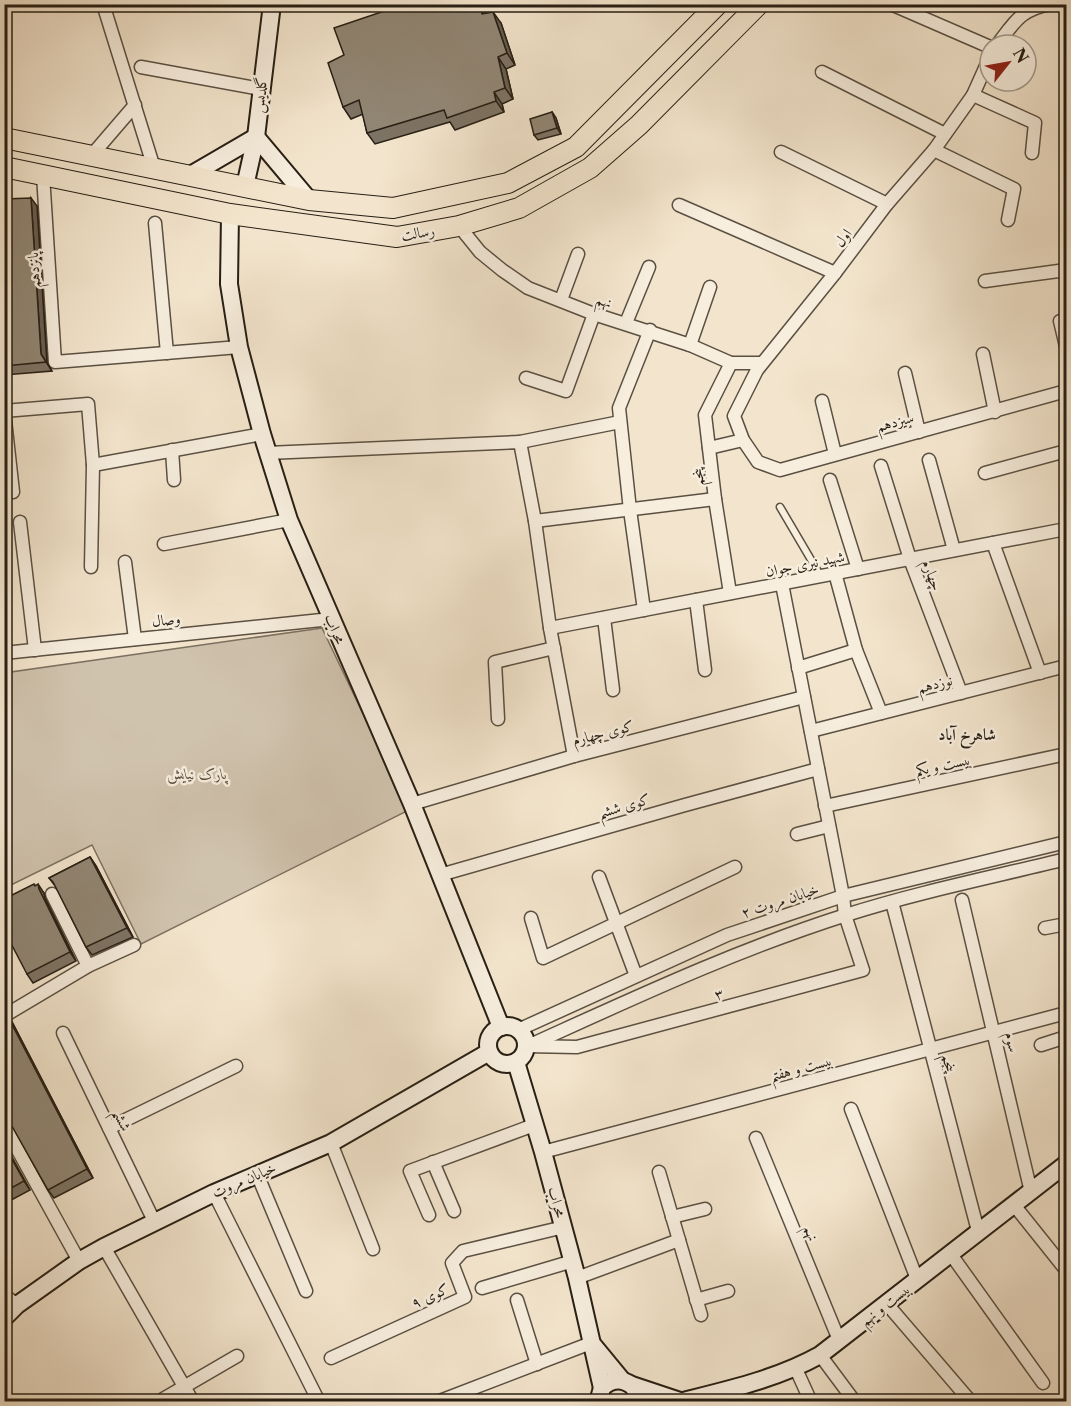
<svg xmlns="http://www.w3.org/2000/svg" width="1071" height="1406" viewBox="0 0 1071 1406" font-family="'Libre Caslon Text',Amiri,serif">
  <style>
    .green { fill: #d0c3ae; stroke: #7c7161; stroke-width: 1.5 }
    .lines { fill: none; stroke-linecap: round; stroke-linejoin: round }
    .lane-casing { stroke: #5a5042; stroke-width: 9 }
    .street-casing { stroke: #5a5042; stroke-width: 15 }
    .secondary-casing { stroke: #271f14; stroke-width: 20 }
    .primary-casing { stroke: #271f14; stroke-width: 22 }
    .lane { stroke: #f7eede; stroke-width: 6 }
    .street { stroke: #f7eede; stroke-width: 12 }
    .secondary { stroke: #f7eede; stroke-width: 16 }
    .primary { stroke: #f3e5cd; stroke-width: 20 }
    .wall { fill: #7d7364; stroke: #271f14; stroke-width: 1.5 }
    .shaded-wall { fill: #665e51; stroke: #271f14; stroke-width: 1.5 }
    .building { fill: #918674; stroke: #271f14; stroke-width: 1.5 }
    .labels { text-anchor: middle; stroke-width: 5; stroke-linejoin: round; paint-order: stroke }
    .street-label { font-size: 15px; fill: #271f14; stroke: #f7eede }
    .park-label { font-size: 15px; font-style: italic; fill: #5a5042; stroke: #f7eede }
    .neighbourhood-label { font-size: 16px; font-weight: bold; fill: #271f14; stroke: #f7eede }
  </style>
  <rect width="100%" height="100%" fill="#f3e5cd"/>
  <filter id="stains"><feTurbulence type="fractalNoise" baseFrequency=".00333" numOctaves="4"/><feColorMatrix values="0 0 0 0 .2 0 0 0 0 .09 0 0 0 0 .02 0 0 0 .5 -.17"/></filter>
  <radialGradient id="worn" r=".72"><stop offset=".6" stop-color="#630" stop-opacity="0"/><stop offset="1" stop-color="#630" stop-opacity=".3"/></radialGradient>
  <!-- green -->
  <path class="green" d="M322,628L409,810L141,944L92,845L11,885L4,871V673Z"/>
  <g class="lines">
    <!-- lane casing -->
    <g class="lane-casing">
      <path id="lane" d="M780,507L820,575"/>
    </g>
    <!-- street casing -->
    <g class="street-casing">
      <g id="street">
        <path d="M103,4L154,168"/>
        <path d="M891,4L990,47"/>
        <path d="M997,45C1014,23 1020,9 1051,4"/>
        <path d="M990,57L973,95L934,150L887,204L835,273L757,370L734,416L743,440L758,462L780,470L1066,391"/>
        <path d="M141,67L261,89"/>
        <path d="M822,72L945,134"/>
        <path d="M973,95L1035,123L1032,153"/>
        <path d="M934,150L1014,189L1008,220"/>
        <path d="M781,152L887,204"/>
        <path d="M92,155L135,105"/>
        <path d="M43,175L55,362L239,347"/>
        <path d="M679,205L835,273"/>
        <path d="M155,223L167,353"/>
        <path d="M459,226L480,252L502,270L528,288L594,314L690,345L731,363H761"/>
        <path d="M985,281L1066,270"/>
        <path d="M561,300L578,254"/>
        <path d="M1060,321L1066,346"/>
        <path d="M626,323L649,267"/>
        <path d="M690,345L710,287"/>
        <path d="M983,354L995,412"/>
        <path d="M905,373L919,432"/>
        <path d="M526,378L566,391L594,314"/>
        <path d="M822,401L835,454"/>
        <path d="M520,442L620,422"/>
        <path d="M709,448L743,440"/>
        <path d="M172,450L174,480"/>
        <path d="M267,453L520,442L535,521L550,628L574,756"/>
        <path d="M929,460L954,550"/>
        <path d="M93,465L262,434"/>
        <path d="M881,466L910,559L961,693"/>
        <path d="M985,473L1066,451"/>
        <path d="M830,480L858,569"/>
        <path d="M13,492L4,411L88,404L93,465L91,567"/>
        <path d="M535,521L715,499"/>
        <path d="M20,522L35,650"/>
        <path d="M993,543L1040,673"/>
        <path d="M164,544L289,520"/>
        <path d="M125,562L135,639"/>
        <path d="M835,573L856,650L881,713"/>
        <path d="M730,593L715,499L705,415L731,363"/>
        <path d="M696,600L705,670"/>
        <path d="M644,610L630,510L619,408L650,330"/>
        <path d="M604,618L613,690"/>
        <path d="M550,628L1066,529"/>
        <path d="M4,653L331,619"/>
        <path d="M798,668L856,650"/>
        <path d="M498,719L495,662L554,648"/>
        <path d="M811,731L1066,666"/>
        <path d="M412,804L574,756L804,697"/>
        <path d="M825,806L1066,754"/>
        <path d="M797,834L829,826"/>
        <path d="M440,875L685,805L818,769"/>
        <path d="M599,877L636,976"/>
        <path d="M52,894L88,966"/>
        <path d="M962,900L1031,1192"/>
        <path d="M892,902L978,1231"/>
        <path d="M531,918L543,958L735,867"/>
        <path d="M1045,928L1066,924"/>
        <path d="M4,1016L88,966L134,945"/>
        <path d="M518,1030L727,935L843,896L1066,842"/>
        <path d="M63,1033L154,1221"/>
        <path d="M530,1045C634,998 736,950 846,915C918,892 993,877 1066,859"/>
        <path d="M1041,1045L1066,1037"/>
        <path d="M526,1046L577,1047L863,970L845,915L843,896L782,584"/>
        <path d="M851,1109L917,1279"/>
        <path d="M4,1125L79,1261"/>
        <path d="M109,1128L236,1066"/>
        <path d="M756,1138L839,1340"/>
        <path d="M331,1143L373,1249"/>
        <path d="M543,1152L1066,1013"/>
        <path d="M433,1162L454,1211"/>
        <path d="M659,1172L701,1315"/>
        <path d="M257,1174L306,1291"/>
        <path d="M214,1193L319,1402"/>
        <path d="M1014,1205L1066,1270"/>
        <path d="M429,1215L410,1171L534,1125"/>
        <path d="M672,1217L705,1209"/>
        <path d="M104,1247L193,1402"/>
        <path d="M950,1253L1043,1383"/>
        <path d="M577,1278L679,1240"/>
        <path d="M482,1288L573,1261"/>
        <path d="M4,1295L17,1305"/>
        <path d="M517,1300L537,1364"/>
        <path d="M696,1300L728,1291"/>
        <path d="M887,1304L971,1402"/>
        <path d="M820,1355L855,1402"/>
        <path d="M331,1358L465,1297L452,1263L463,1251L564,1227"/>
        <path d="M796,1369L811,1402"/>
        <path d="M158,1402L237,1356"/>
        <path d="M437,1402L591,1343"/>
      </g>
    </g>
    <!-- secondary casing -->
    <g class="secondary-casing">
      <g id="secondary">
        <path d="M189,176L256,137L309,200"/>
        <path d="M245,186L256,137L272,4"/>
        <path d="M230,214L229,284L239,347L262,434L289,520L412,804L501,1027"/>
        <circle cx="507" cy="1045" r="19"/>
        <path d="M516,1062L543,1152L577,1278L602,1388"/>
        <path d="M4,1318L17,1305L79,1261L104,1247L214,1193L331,1143L489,1052"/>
        <path d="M594,1346L622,1380"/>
        <path d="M632,1385L680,1401"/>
        <path d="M598,1402L602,1388C616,1374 638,1381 639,1402"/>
        <path d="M679,1402C727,1390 777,1379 820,1355L1066,1164"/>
      </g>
    </g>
    <!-- primary casing -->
    <g class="primary-casing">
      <g id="primary">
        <path d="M4,138L309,200L393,208L508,183L576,147L718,4"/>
        <path d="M4,167L230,214L397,237L459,226L519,208L590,168L639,125L759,4"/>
      </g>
    </g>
    <!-- lane -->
    <use href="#lane" class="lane"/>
    <!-- street -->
    <use href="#street" class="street"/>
    <!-- secondary -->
    <use href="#secondary" class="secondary"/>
    <!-- primary -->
    <use href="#primary" class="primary"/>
  </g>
  <!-- wall -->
  <g class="wall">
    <path d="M405,4H485L487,13L501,23L515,65L506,69L513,99L502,104L504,112L455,130L450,122L375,144L367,133L363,114L351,119L343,107L344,55Z"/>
    <path d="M552,112L556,118L561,134L538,140L534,135Z"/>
    <path d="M4,199L37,206L47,363L52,371L4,375Z"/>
    <path d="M90,857L96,866L133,937L92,955L86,947L56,887L49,878Z"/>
    <path d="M35,885L44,893L45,898L76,961L33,983L27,974Z"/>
    <path d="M6,1013L12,1022L93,1178L54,1198L48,1190L8,1118H4V1014Z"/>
    <path d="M4,1143L30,1190L4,1204Z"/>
  </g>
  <!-- shaded-wall -->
  <g class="shaded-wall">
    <path d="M480,4H485L490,25L482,14Z"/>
    <path d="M493,12L501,23L515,65L507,53Z"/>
    <path d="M498,57L506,69L513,99L505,88Z"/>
    <path d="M494,92L502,104L504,112L496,101Z"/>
    <path d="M552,112L556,118L561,134L557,128Z"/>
    <path d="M31,198L37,206L47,363L52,371L41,354Z"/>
    <path d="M90,857L96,866L133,937L127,928Z"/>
    <path d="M38,884L44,893L45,898L76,961L70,952L39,889Z"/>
    <path d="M6,1013L12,1022L93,1178L87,1169Z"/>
    <path d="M4,1143L30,1190L24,1181L4,1145Z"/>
  </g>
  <!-- building -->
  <g class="building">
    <path d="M405,4H480L482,14L493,12L507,53L498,57L505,88L494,92L496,101L447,118L444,110L367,133L359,100L343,107L328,63L344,55L334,28Z"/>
    <path d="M552,112L557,128L534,135L530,119Z"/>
    <path d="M31,198L41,354L46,362L4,366V199Z"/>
    <path d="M90,857L127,928L86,947L53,882L49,878Z"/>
    <path d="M34,884L35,886L38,884L39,889L70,952L27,974L4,930V899Z"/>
    <path d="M6,1013L87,1169L48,1190L4,1112V1014Z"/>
    <path d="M4,1145L24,1181L4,1192Z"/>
  </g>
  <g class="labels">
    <!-- street labels -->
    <g class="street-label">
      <text transform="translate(260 95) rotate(-84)" y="5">گلدیس</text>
      <text transform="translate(418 233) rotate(-9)" y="5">رسالت</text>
      <text transform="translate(843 238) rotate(-53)" y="5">اول</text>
      <text transform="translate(34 270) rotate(-94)" y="5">پانزدهم</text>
      <text transform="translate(604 301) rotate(18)" y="5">نهم</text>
      <text transform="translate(895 422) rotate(-15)" y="5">سیزدهم</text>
      <text transform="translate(698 477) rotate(-96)" y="5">پنجم</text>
      <text transform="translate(805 564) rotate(-11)" y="5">شهید نیری جوان</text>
      <text transform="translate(932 575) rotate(69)" y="5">چهارم</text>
      <text transform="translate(166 620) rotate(-6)" y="5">وصال</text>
      <text transform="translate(335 629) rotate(67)" y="5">محراب</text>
      <text transform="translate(935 684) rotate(-14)" y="5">نوزدهم</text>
      <text transform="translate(603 733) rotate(-14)" y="5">کوی چهارم</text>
      <text transform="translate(943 765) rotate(-12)" y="5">بیست و یکم</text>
      <text transform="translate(624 806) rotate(-16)" y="5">کوی ششم</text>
      <text transform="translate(780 901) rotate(-18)" y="5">خیابان مروت ۲</text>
      <text transform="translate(719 994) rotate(-15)" y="5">۳</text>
      <text transform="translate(1012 1042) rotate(77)" y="5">سوم</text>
      <text transform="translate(949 1063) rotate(75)" y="5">پنجم</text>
      <text transform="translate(801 1068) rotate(-15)" y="5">بیست و هفتم</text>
      <text transform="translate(122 1120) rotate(64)" y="5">ششم</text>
      <text transform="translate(244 1180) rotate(-23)" y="5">خیابان مروت</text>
      <text transform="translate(557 1202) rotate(75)" y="5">محراب</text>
      <text transform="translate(811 1233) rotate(68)" y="5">نهم</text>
      <text transform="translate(430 1296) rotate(-24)" y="5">کوی ۹</text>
      <text transform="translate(885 1305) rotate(-38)" y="5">بیست و نهم</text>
    </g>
    <!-- park labels -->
    <g class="park-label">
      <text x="197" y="779">پارک نیایش</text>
    </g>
    <!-- neighbourhood labels -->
    <g class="neighbourhood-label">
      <text x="967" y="740">شاهرخ آباد</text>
    </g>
  </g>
  <!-- margin -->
  <rect width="1071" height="1406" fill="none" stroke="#f3e5cd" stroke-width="24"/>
  <rect x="6" y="6" width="1059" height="1394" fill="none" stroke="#271f14" stroke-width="3"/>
  <rect x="12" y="12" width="1047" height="1382" fill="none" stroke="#271f14" stroke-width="1.5"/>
  <!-- north arrow -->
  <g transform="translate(1008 63) rotate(59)"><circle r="28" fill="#f7eede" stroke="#a49b8d" stroke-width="1.5"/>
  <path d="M0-4.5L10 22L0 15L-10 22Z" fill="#8f2418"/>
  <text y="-9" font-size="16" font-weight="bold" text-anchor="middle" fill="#271f14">N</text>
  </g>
  <rect width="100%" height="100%" filter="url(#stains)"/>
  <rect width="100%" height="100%" fill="url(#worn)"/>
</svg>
